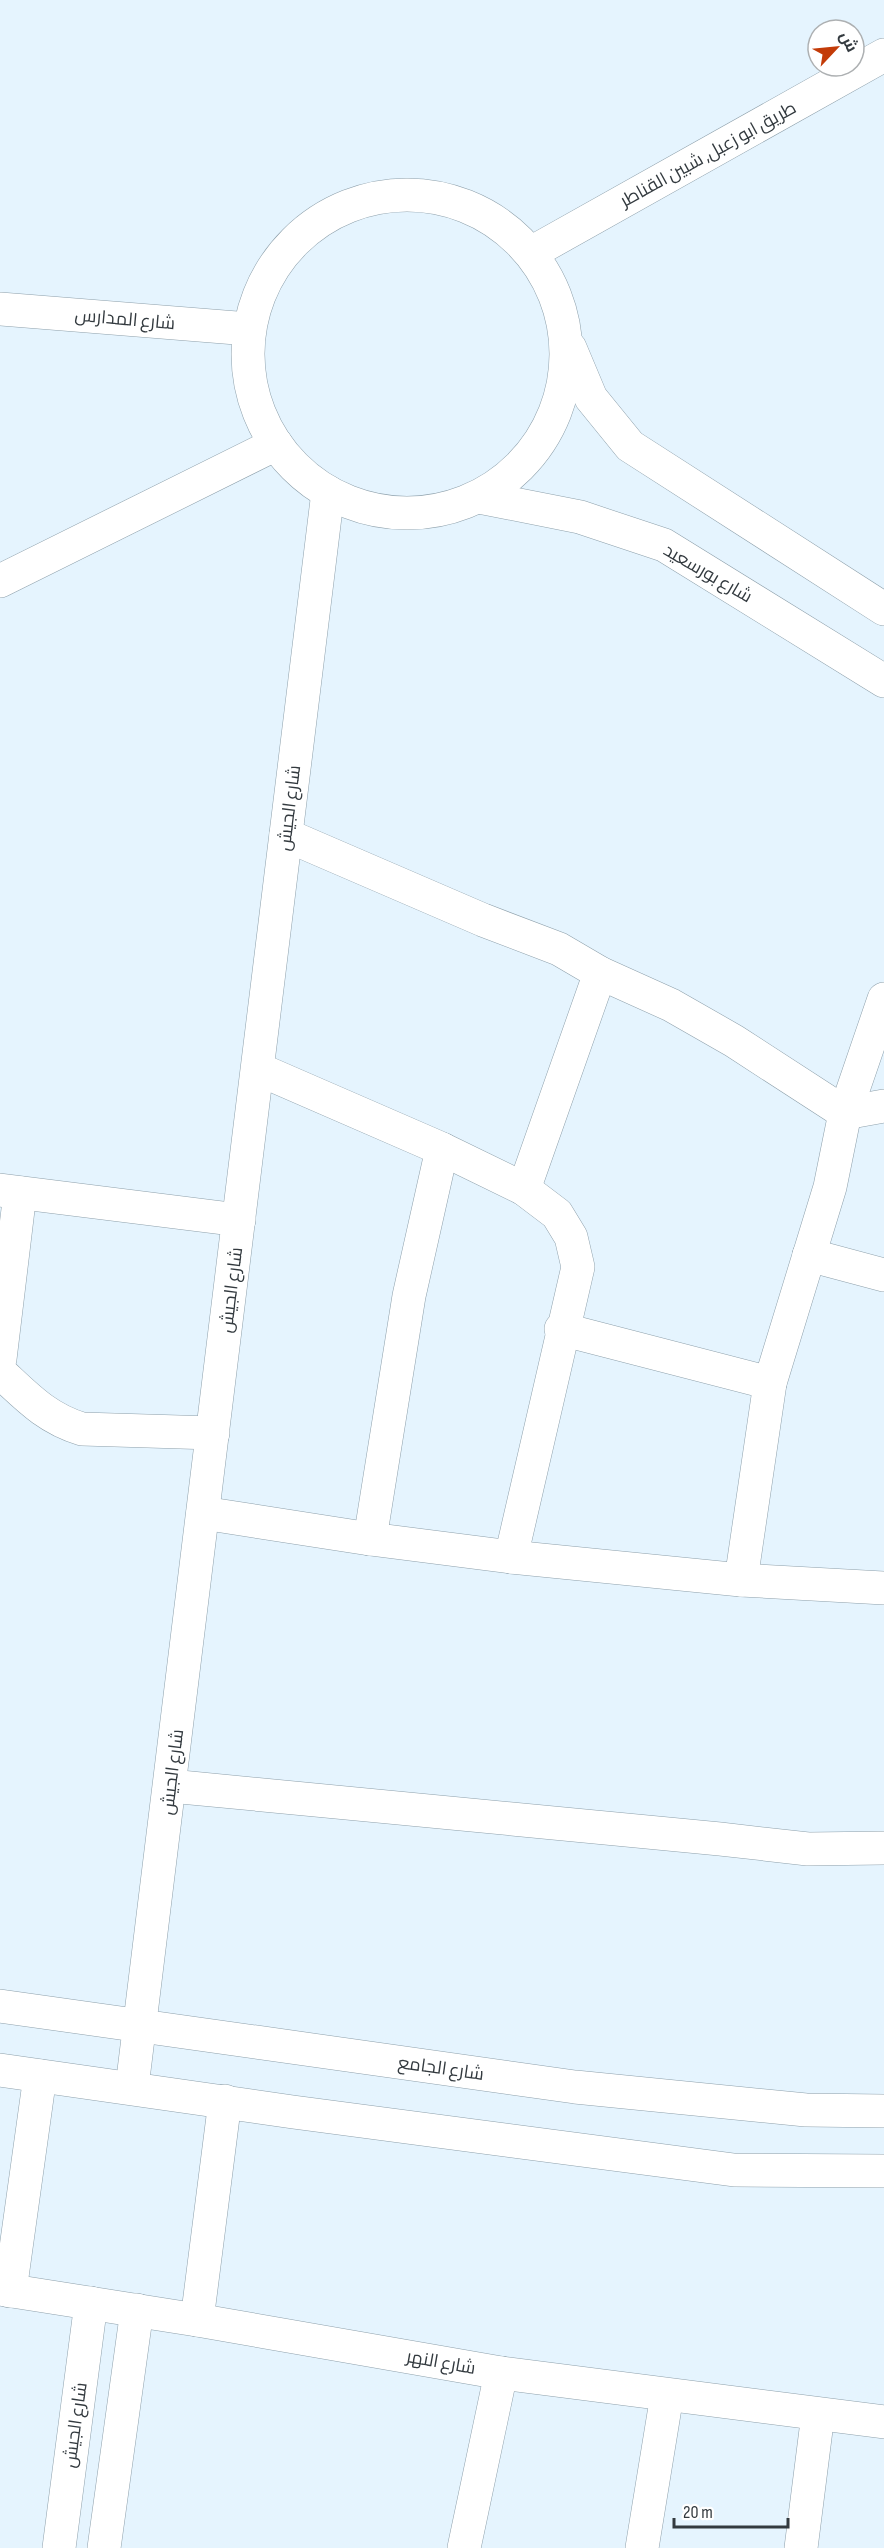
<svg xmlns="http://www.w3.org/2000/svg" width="884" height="2548" viewBox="0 0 884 2548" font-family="'Sofia Sans Condensed',Cairo,sans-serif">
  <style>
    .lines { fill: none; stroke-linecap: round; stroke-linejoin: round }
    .minor-casing { stroke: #8ea0ab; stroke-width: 34 }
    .minor { stroke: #fff; stroke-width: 33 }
    .labels { text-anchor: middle; stroke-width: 6; stroke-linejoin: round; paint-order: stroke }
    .street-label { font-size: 18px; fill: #333a3f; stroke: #fff }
  </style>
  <rect width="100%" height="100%" fill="#e5f4fe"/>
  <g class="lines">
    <!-- minor casing -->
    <g class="minor-casing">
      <g id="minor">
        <circle cx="407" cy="354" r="159"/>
        <path d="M531,253L884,55"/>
        <path d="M0,309L249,329"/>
        <path d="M570,348L591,398L630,446L884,609"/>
        <path d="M479,497L580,517L664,545L884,681"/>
        <path d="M0,581L276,444"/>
        <path d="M286,835L483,920L559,949L600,973L671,1005L734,1041L845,1113L884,1106"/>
        <path d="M258,1069L442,1149L524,1189L557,1214L571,1237L578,1267L511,1557"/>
        <path d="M442,1149L409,1296L370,1539L511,1557L741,1580L884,1588"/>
        <path d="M524,1189L600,973"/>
        <path d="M0,1190L239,1220"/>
        <path d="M809,1255L884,1275"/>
        <path d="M561,1329L770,1383"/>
        <path d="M0,1359L20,1193"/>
        <path d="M0,1372C27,1397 46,1418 82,1429L213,1433"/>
        <path d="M203,1513L370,1539"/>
        <path d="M741,1580L770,1383L830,1187L845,1113L884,999"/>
        <path d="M170,1786L720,1839L808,1849L884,1848"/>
        <path d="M0,2006L575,2087L806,2110L884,2111"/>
        <path d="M0,2070L293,2112L734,2170L884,2171"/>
        <path d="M132,2087L328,492"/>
        <path d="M0,2289L197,2320L501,2373L884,2422"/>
        <path d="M10,2291L40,2076"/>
        <path d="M197,2320L225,2101"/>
        <path d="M59,2548L91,2303"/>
        <path d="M104,2548L137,2310"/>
        <path d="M464,2548L501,2373"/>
        <path d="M642,2548L667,2395"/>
        <path d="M801,2548L818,2414"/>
      </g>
    </g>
    <!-- minor -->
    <use href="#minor" class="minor"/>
  </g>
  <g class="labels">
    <!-- street labels -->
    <g class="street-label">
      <text transform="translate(708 154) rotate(-29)" y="6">طريق ابو زعبل, شبين القناطر</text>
      <text transform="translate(125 319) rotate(5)" y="6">شارع المدارس</text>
      <text transform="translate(708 573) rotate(30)" y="6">شارع بورسعيد</text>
      <text transform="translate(289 808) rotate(-83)" y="6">شارع الجيش</text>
      <text transform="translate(231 1290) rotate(-83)" y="6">شارع الجيش</text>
      <text transform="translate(172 1772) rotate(-83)" y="6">شارع الجيش</text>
      <text transform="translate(441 2068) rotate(8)" y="6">شارع الجامع</text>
      <text transform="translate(441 2362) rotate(10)" y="6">شارع النهر</text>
      <text transform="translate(75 2425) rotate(-82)" y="6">شارع الجيش</text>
    </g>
  </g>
  <!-- north arrow -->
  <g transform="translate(836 48) rotate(64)"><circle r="28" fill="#ffffff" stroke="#adb0b2" stroke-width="1.5"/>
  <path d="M0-4.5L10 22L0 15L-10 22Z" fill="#c33b08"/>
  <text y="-9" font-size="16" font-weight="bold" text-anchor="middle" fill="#333a3f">ش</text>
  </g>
  <!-- scale -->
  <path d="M674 2518v9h114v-9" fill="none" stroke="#333a3f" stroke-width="3"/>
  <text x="683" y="2518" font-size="18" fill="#333a3f" stroke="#ffffff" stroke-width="4.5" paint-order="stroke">20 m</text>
</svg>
